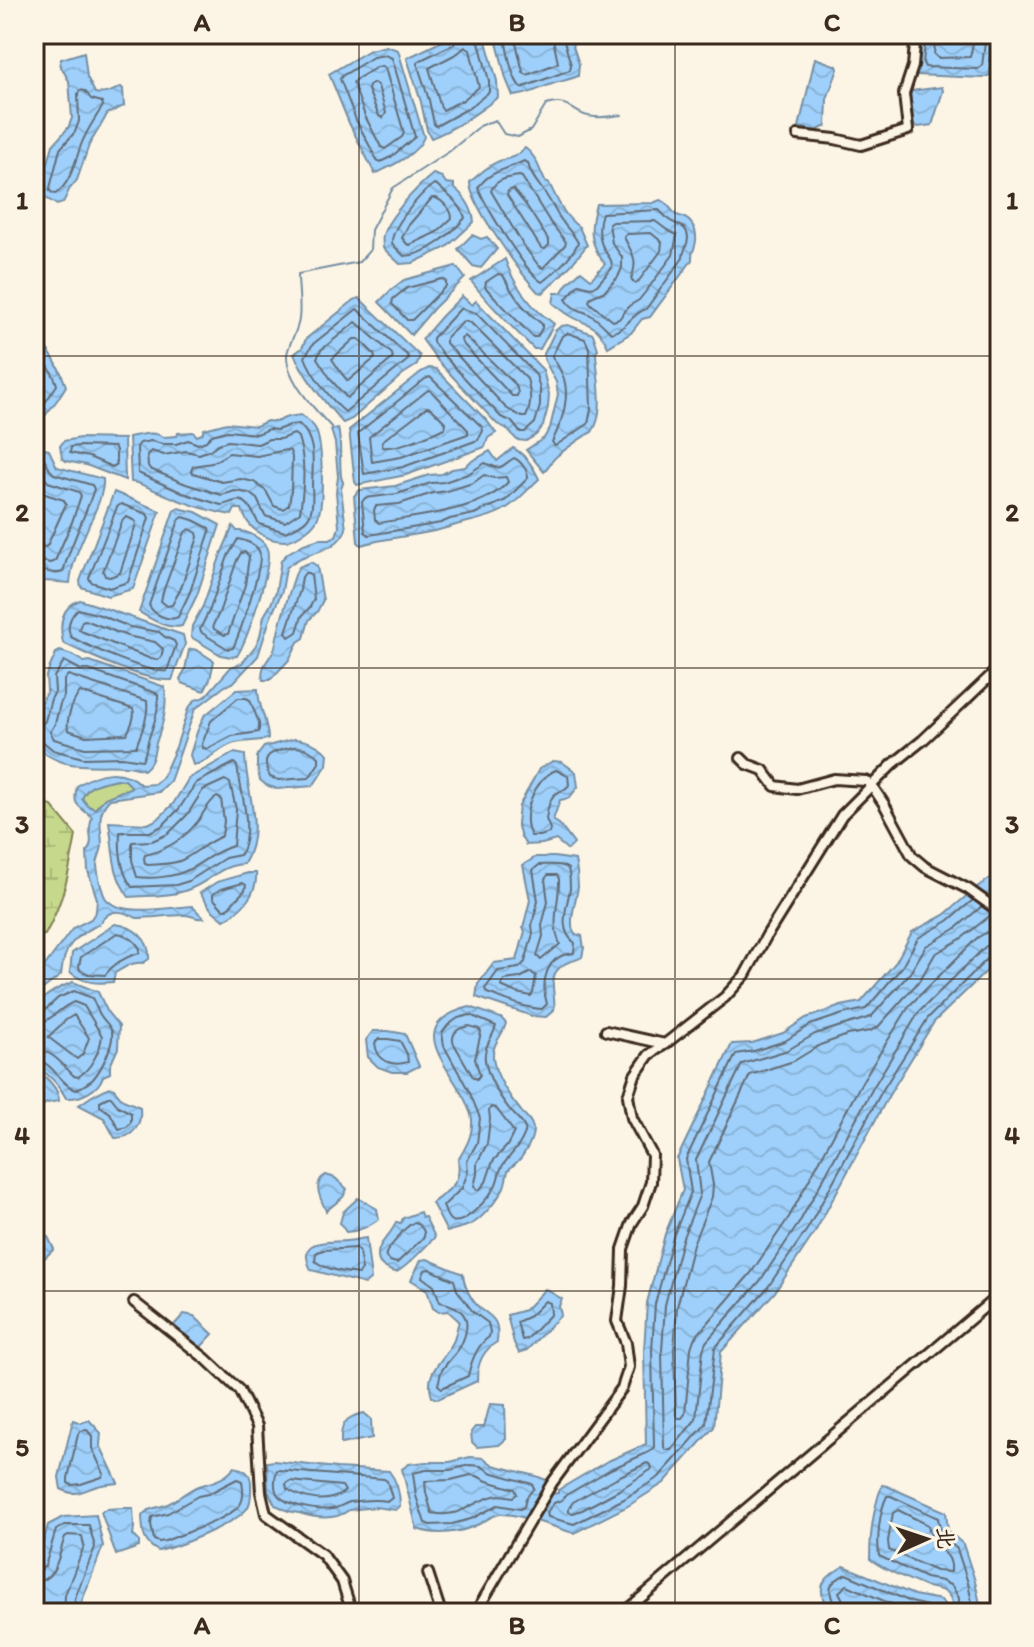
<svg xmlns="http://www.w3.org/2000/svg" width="1034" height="1647" viewBox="0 0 1034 1647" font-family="Itim,'LXGW WenKai TC',sans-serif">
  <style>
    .grass { fill: url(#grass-tufts); stroke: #808155; stroke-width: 2 }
    .wetland { fill: url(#wetland-marsh); stroke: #808155; stroke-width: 2 }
    .water { fill: url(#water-waves); stroke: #768ea3; stroke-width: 2; fill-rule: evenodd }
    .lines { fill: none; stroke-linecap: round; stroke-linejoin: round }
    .shore { stroke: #636c76; stroke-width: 2 }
    .stream { stroke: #768ea3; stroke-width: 2 }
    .street-casing { stroke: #3b2a1e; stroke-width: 14 }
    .street { stroke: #fcf5e5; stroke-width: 8 }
    .grid { fill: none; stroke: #3b2a1e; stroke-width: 2; stroke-opacity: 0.55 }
    .neatline { fill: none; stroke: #3b2a1e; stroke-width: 3 }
    .grid-label { font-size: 26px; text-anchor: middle; font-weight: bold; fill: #3b2a1e }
  </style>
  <defs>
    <pattern id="grass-tufts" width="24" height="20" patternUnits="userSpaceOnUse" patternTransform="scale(2)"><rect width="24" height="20" fill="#c6d88c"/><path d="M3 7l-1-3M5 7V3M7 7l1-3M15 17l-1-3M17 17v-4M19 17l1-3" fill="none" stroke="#abba78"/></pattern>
    <pattern id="wetland-marsh" width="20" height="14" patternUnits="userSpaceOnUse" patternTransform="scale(2)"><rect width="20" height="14" fill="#c6d88c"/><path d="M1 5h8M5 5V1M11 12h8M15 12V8" fill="none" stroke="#abba78"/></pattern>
    <pattern id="water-waves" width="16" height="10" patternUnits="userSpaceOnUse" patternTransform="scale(2)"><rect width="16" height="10" fill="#9ed0fb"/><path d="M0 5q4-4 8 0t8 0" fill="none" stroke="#89b3d7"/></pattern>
  </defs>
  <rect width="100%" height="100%" fill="#fcf5e5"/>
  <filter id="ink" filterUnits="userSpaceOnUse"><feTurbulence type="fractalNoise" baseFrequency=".0125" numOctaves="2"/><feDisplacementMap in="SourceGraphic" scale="16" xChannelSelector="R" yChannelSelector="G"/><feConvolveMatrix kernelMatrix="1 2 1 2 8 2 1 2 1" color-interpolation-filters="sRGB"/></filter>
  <g filter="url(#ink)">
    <!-- grass -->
    <path class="grass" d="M116,779L125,780L133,787L105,798L95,809L88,806L82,799C86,784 103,782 116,779Z"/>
    <!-- wetland -->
    <path class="wetland" d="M39,802L52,806L76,835C69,873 64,900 45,935L34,938V804Z"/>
    <!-- water -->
    <g class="water">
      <path d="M457,34H484L497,81L498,97C478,113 455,129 431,138L427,130L421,102L407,58Z"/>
      <path d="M495,34H569L579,64L578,76C569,80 561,81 552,84C537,89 530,95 513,96L506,79Z"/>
      <path d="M919,34H996L993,37L989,61L991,64L990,75L983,78L916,75L915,71Z"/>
      <path d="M386,46L398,50L424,137C417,155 391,166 375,174L349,123L329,74L370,50Z"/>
      <path d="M84,52L87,77L95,93C105,95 112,91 121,87L123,89L124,106L107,114L104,120L89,145L77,180L69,190L63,203L57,205L46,198L40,191L53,145L68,128L72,118L69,81L60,65L61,59Z"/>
      <path d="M815,58L837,66L838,69L827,99L826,126L816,131L799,127Z"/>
      <path d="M942,87L943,91L932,125L918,127L914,125L910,91Z"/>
      <path d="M525,148C537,156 539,170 546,183H549C557,199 564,217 579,227L587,245L571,265L543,293L538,292C522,275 469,203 470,182C479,175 490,163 502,160C514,157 515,157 525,148Z"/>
      <path d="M433,174L442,177L446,183L454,184V188C464,195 473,209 474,222L447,247L413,263L400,264L383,248C383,245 382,238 383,235C389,216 418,186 433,174Z"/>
      <path d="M660,200L665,202L676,215C689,217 697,227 696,240C696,248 691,251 692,260L650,317L642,319L631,333L608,347C596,321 588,327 569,315C563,311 558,307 553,303L555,293H561L567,284L581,271L591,279L605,264C589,243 589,230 596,204L653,203Z"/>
      <path d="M472,235L481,239L487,237L497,249L481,268L473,266L458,249Z"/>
      <path d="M505,259C511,278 524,297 538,311C543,316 549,319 554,324L540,349H534C512,327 490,306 471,281Z"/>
      <path d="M456,266L465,278L434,308L411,335L379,302L392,289L404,280Z"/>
      <path d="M462,296L472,305L476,301L543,370L549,394L548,407L543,426L536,435L526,441L517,440L506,428L497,424L438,361L422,339L442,316Z"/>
      <path d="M359,298L420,356L417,365L403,374L352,419L343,423C324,402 306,379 294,354L302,348L306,339L354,300Z"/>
      <path d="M568,325L593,334L598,349L596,353C597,377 606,413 592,432C586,434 563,451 557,456C552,460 548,467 544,472L526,450L544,438L550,428L558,394L556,382L544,359V354L555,331L561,326Z"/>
      <path d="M38,339C50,350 61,370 66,386L58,399L34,430V341Z"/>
      <path d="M429,368L436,369L487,421L496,433L488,438L485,447L406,475L357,485L355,482L349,430L421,372Z"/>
      <path d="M301,415C305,418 312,423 315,428C323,443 325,508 316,521C311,529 294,541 284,541C265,541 246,527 242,509H235L232,515C199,510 168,496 138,483L131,482L129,437C140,435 154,430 163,437L177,436L178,433L193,432L197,436L202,434L204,429L227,423L256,426L267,421L276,422L287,417Z"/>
      <path d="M338,428C342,445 339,459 341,476C343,487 345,477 341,489L346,529C336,555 305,549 286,568L282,591L270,619L258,656L234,682L225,686L195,709L174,770L170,781L159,792L110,799C95,813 102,829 102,846C101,852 98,858 97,864C97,870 99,877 100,883C102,888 103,896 107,900C123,917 171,907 192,906L204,918C196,920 193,915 185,915C168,915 153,918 137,918C127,913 115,908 106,916C97,924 108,918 97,925C73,938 64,946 61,975L34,996V972L43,968L73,928L91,919L96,911L97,899L88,871L87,852C92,845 91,840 90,832C89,828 91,822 92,817C78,805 72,806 77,786C97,772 122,766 141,785L154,784L162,778L176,747L188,709L195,700L205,697L231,667L242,663L256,645L260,636L264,616L271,604L276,591L281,560L288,553L304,544L319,539H330L336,536L339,527L336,492L338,477L335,443L331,430ZM116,779L125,780L132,787L105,798L95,809L88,806L82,799C86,784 103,782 116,779Z"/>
      <path d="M80,438L124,439L125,480L86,465L66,461L62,458L60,446L64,441Z"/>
      <path d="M42,448L49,450L57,467L103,479C104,488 101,495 98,504C88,530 72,556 70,583L44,581L34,574V458L36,450Z"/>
      <path d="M513,448C526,455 533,466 539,479C530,487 521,498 511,505C494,518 473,520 453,526C423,536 391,536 361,545L358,542L354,496L360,490L395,486L429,475L442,474L452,469L465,467L470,462L490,451L497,461Z"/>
      <path d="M114,492L160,511L133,589L108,596L81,587L80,581Z"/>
      <path d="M178,508L196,512L220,525L197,595L182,626C167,630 151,619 139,612L174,510Z"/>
      <path d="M233,526L237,531C246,530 264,539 267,549C273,565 247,640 237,656L231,657L221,655L191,637L192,626L203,606L221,554Z"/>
      <path d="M311,562L317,566L323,600L317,612L309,620L304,638L298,642L289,660L270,680H263C260,667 267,662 273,652C276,647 276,639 278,633C280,624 295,570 299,567C300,566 310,563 311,562Z"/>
      <path d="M80,600C115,611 148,624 183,635L185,644L172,680C147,682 86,654 63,643C59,625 61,607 80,600Z"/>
      <path d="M192,649L197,650L214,661L210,679L204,691L182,683L180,679L185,670L189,650Z"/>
      <path d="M60,651L72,655L84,662L90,661L165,687C167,709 164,720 157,740C153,751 155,762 144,770C138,768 131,766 125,766C92,764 57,772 34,743C36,726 38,705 47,691L46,676L56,653Z"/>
      <path d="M258,689C258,707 268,721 268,739C258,741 245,741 235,743C219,747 209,763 193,765L190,755L197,732L204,716L236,690Z"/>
      <path d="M294,739C308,740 317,744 328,754L327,765L313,786L277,789L266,785L260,780L257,767V756L264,747Z"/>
      <path d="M234,753L245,755C246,793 265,828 244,864C218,866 214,879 192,888C173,897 149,895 129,897C111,872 114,851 109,822L148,824L158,819L173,804L189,778Z"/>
      <path d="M553,761L562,762L576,772L578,787L569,798L560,800L553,820L559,824L574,844L568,850L556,840L542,844L526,845L521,837L517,823L519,806L539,769Z"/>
      <path d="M536,857H554L575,860C577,869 578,878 578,887C577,897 567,925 575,934C577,935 580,935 582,936L584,948L582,957C576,961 568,961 563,965C545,977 557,995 554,1010L546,1017L532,1016L476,997L478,984L494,963L517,960L525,931L523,928L530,900L523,865Z"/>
      <path d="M1000,872V958L934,1022L889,1095L815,1232L775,1292L721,1352L714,1427L664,1483L628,1506L574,1533C556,1528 518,1513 501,1514C494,1514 485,1521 479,1524C461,1533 436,1536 417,1529L402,1469L409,1464L426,1462H450L470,1457L484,1458L493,1465L536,1476L546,1480L545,1486L532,1504L540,1507L550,1494L558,1493V1490L606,1462L646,1444L644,1350L647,1303L665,1234L683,1190L677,1159L732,1044L752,1043L783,1033L806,1018L841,1006L861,1002L896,962L912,932L944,915L977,887Z"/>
      <path d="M248,873H256C258,894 241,911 224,920L211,909L200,893L217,882Z"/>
      <path d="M115,924C133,926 151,939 149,959L143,963C132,961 124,968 115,973L113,982C97,984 83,983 70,972L72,953Z"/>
      <path d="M73,982L98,992L108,1013L119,1026L118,1048L110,1066V1073L103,1076C99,1090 81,1099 66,1098C59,1084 47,1073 34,1065V1007C38,1005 40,1002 43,999C51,991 63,986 73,982Z"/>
      <path d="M470,1007L501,1018L506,1023C503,1036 492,1043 493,1057C494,1074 510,1098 521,1111C525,1116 530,1119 532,1125C536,1135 527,1149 521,1158C517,1163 511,1166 508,1171C506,1177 506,1184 503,1189C498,1199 485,1215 475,1222C467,1228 456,1228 447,1232L432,1203C449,1190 462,1184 458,1160C466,1147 473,1135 472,1120C472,1114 468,1108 466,1102C448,1064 402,1024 470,1007Z"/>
      <path d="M373,1031H388L405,1034L419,1066L407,1072H392L378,1067L368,1057L366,1040Z"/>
      <path d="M34,1070C45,1075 59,1088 59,1101L47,1103L34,1111Z"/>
      <path d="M109,1087L114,1089L123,1100L140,1107C142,1125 134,1138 115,1138L104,1118L79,1105L92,1096Z"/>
      <path d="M326,1175L335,1178L347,1189L343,1197L326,1211C321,1199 311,1183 326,1175Z"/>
      <path d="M358,1198L377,1209L379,1219C368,1227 360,1231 346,1232L340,1223L343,1212Z"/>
      <path d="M420,1212L422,1217H425L435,1237C429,1243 403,1271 396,1272C393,1272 387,1269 384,1267C380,1264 378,1262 378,1256C377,1243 392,1235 396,1222L401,1223L403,1218Z"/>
      <path d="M34,1227L39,1229L43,1236L48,1237L54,1249L34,1268Z"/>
      <path d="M366,1238L371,1279L365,1284L311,1270C296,1238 325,1243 346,1241C352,1241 359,1239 366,1238Z"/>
      <path d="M427,1259L463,1274C464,1286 471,1301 481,1309C496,1319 499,1323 497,1342C483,1350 477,1364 477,1381L438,1399L432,1397C423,1370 445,1361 454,1340C456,1334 457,1327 459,1321L448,1311L439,1312L433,1308L427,1290L411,1280L421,1260Z"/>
      <path d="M545,1289L562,1299L559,1306L561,1315L527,1350L519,1353L514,1343L507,1315L525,1310Z"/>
      <path d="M184,1314L194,1316L213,1334L199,1349L173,1326Z"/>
      <path d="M490,1404L505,1405L506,1439L499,1445L477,1447L472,1442L471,1432L475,1427H484Z"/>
      <path d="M364,1413L371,1419L372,1438L341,1444C340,1424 345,1417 364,1413Z"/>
      <path d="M73,1420L81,1423L89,1420L101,1433L100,1445L118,1483C112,1484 105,1484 98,1486C82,1490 78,1498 61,1489L59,1477Z"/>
      <path d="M274,1461L337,1468L389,1471C397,1481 400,1493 400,1506L396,1510L375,1507L349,1510C335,1521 315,1518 299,1513C295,1512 290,1512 286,1510C282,1508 279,1506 275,1505L268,1491L267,1462Z"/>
      <path d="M234,1467C244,1469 250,1472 251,1482C251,1491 252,1500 248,1507C239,1523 176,1547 158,1551C142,1542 143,1532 142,1516C149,1507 155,1509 165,1505C176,1501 184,1493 194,1488C208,1482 226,1481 234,1467Z"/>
      <path d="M882,1485L887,1486L946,1512L948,1531L963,1544L975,1581L982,1613H952C952,1606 953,1600 948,1594C942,1588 932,1589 924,1586C906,1578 885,1571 870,1559C870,1534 873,1509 882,1485Z"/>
      <path d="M122,1508H133L134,1527L133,1535L139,1541V1547L116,1555L101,1512L106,1509Z"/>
      <path d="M96,1515L103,1546L82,1601L81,1613H34V1575L48,1525L63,1517Z"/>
      <path d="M844,1566L914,1595L941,1600L946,1607L945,1613H829C816,1587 820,1580 844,1566Z"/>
    </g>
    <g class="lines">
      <!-- shore -->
      <g class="shore">
        <path d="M458,34L457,39L454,44L421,60L417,63L429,100L434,124L436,126L469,108L489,92V81L477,34"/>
        <path d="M504,34C508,51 510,75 521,88L570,70L571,65L562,34"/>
        <path d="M514,34L523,72L527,75L558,63L552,34"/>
        <path d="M926,34L923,63L925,67L978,69L982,66L986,34"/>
        <path d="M936,34L934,54L938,58L970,57L975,34"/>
        <path d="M465,47L470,50L479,87L463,100L443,110L441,108L429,68L458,53Z"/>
        <path d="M385,55L392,58L415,137L391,157L380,162L377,160L356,120L340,79L342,76L373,57Z"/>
        <path d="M382,66L385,68L404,133L402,137L385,149L381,147L365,116L353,83L355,80L377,67Z"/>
        <path d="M374,83L378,86L386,113L383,118L379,116L368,90L369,86Z"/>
        <path d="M80,90L85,91L91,99L102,102L103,106C95,118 86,132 81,145C75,162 70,185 55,194L50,191V188L60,149L75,132L79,121L78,94Z"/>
        <path d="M524,161L528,163C530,175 538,183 544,192C551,201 555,212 562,221C567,229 574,234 578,243C571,257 555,273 542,282C525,272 487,208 478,188C490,170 507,170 524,161Z"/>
        <path d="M519,176L522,177L550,222L566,242L565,245L543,268L539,266L523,245L491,191C495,179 508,178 519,176Z"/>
        <path d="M434,184L437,185C447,195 461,203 465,218C451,234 426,256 404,256L392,244C390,228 420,194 434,184Z"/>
        <path d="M513,189L526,205L549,241V245L545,249L541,248L507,195L508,191Z"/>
        <path d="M436,198C443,201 452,210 452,218L437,232L410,245L407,244L402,238L408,226L432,198Z"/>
        <path d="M659,210C660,211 667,218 669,220C677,226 687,224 688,238C688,244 683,251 683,258L646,309C631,314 627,329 611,333C604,326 598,319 589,314C579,309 572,310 566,299L579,284L590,287L596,286L612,268C612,257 608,258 604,249C598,239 598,224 602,213Z"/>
        <path d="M655,221L667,230L677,235L673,255L647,290L639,300L629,306L619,319L613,321L591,304L589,301L591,297L605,291L618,277L622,268V257L612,243L609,224L612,222Z"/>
        <path d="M651,233L662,242L661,251L638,282L634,283L631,279C639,259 632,254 624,237L627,234Z"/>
        <path d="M498,274L503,275C512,294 525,311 542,324V328L537,337H533L527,331L485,287L486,282Z"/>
        <path d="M442,279L446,281V286L412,320H407L392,304L393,299L407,288Z"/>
        <path d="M357,309L407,355L409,359L345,412C332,401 311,374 305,357L313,344Z"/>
        <path d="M460,309H463L476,313L536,375L540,389V406L535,423L525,432H520L511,421L501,417L444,356L433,342V338Z"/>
        <path d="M464,321L471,323L527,379C531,393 532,404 526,417H522L506,408L446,343V338Z"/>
        <path d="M356,322L392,354L393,358L347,398L332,381L317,358L321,350Z"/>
        <path d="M568,333L585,339L589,348L591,409L588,424L555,446L552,442C561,424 570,399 564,379C561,370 556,363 552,356L562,336Z"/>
        <path d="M465,336L516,385L518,393L517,396H512L462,343L461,339Z"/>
        <path d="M354,339H359L374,354L375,358L348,381L342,374L332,359Z"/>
        <path d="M34,348C41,353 55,376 57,385L34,419"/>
        <path d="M430,377L482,427L483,431L478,440L403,467L364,474L358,433L425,379Z"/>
        <path d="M428,390L431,391L468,430V434L401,457L372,462L369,437Z"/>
        <path d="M427,407L431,408L446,423L445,428C428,435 399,449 382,447V441Z"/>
        <path d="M299,424C316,439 313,462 312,483C312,492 314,505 310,514C308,522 293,529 285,532L259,524C253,515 249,497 235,501C230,502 226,505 221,505L183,493L138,473L137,447L140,443L151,441L163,444H176L188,440L198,444L206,441L212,435L227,431L257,434L269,429L277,430L290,425Z"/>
        <path d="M294,434L298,437C306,462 304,486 300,512L285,522L265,516L257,499L249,493L235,491L222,495L186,484L150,469L148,466L147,455L151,451L164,455L186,451L199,454L210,450L218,444L228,441L258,444L269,439H280Z"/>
        <path d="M79,446L114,447L116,450V465L112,467L89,457L70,453L71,447Z"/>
        <path d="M286,450L290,451L292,457L291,492L289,505L283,509L274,506L266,491L254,482L241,479L222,482L193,473L191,471L193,466L212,463L229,453L257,456Z"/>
        <path d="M34,458H44L50,470L54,474L92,485L94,489C85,517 71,543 63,572C52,576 44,569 34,569"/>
        <path d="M514,458C521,461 528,471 528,478L506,500L474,514L450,519L441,523L369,535L365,532L362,502L365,498L397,494L431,483L444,482L468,474L485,463C503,471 498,468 514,458Z"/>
        <path d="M34,468L38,469L48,482L79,492L81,496L72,522L55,561L50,563L34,559"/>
        <path d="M484,475L494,478L506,477L508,482C483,511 415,516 379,523L375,520L374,510L376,506L399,504L433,493L447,491L473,483Z"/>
        <path d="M34,485L45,494L64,500L66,504L47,546L44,547L34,546"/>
        <path d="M121,504L147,514L149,518L128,582L109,588L91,582L89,578L117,507Z"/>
        <path d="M127,517L135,521L136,524L120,573L110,577L105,576L103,571L123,519Z"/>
        <path d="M183,517L193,520L209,528L210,531L190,592L178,617C168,622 153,614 149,605L179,520Z"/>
        <path d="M190,529L197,533L198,537L181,588L172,605L167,606L161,601L163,592L185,532Z"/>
        <path d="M238,539C244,540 256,544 259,551C265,562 239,635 233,648L228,649L202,633L200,629L210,609L228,556Z"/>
        <path d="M245,552L249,557L245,585L228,634L224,635L214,629L213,625L219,613L237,560L241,553Z"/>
        <path d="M305,573H308L311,575L314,599L310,607L302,616L297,632L289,637L286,632L300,590L302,577Z"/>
        <path d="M78,609L100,615L130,627L159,632L165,637L174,641L176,645L167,671C149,674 90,647 71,637C66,627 70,616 78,609Z"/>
        <path d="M85,620L127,636L155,642L163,649L161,658L157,660L151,659L81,631L79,629L82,621Z"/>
        <path d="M68,675L147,701C149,716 141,733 136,747L85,748L54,739L50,732L55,724L60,704L64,696V680Z"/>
        <path d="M80,692L133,709C136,717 130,727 127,734L86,736L68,730C66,718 73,701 80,692Z"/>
        <path d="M238,698H246L250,700L259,723V732L232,736L207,749L203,748L202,744L211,721Z"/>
        <path d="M34,726H40L45,721L51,699L55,692L54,677L64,661L81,670H89L156,693L158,695C159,715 153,724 148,741C146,749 146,754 142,760L122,757L83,758L53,750L41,740L34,739"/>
        <path d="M294,747L305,748L319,757V763L309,778L278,780L270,777C258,753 274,751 294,747Z"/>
        <path d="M234,763L237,766C241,792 254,831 240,855L225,858L189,881L176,885L132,887C121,872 119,850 120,832H150L162,826L179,809L196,783Z"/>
        <path d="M556,770L568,776L569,785C563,793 559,790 554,795C549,800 547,812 546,819L550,829L549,833L540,836H531C519,816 535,778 556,770Z"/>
        <path d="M225,780L230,783L236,809L233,846C212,852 206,861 188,870C174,877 152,879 137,877L132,860V842L152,841L168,834L187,815L203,790Z"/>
        <path d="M217,797L221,799L224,821L222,836C207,842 196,853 182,860C171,865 160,864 148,865L145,864L144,858L145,855C167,850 184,839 198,821C204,813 208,802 217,797Z"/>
        <path d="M539,865C549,865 561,863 568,869C570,875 570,882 570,889C567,907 557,930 575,943L574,953C570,954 565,954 561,956C543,965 542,988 547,1004L542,1009C523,1008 505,999 487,993L485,989L498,971L519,968L525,962L533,934L532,925L538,901L533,870Z"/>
        <path d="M548,875H557L559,879C560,901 550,922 560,944L541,960L537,956L543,936L542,925L548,902L545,879Z"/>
        <path d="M243,883L246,885L245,890L227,909H223L213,898V894L221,889Z"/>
        <path d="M973,900L948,921L918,938L902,967L866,1009L843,1014L810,1025L785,1041L754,1051L736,1054L686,1159L691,1192L673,1237L655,1304L652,1350L654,1447L649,1452L611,1469L566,1495L562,1500L554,1503L547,1512L548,1517L574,1524L624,1499L659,1477L706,1424L715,1348L768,1287L808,1228L882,1091L928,1018L991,955L1000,953"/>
        <path d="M982,906L955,929L926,946L910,973L871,1017L815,1034L788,1050L742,1064L696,1160L700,1194L682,1240L665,1305L662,1351L664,1447L666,1450H671L696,1419L703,1350L706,1342L760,1281L799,1223L874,1086L919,1012L985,947L991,943L1000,942"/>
        <path d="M992,914L962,938L935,954L920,980L878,1027L870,1031L848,1035L820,1045L794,1061L750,1075L709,1162L713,1185L712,1197L693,1244L677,1307L674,1351L676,1415L678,1418H682L685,1414L691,1348L694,1339L751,1273L789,1217L863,1080L910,1005L977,938L987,932L1000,930"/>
        <path d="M117,933C126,934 136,941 140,949L139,953C125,957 114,963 105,975L89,974L80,970L79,966L81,957Z"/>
        <path d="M531,972L536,976L533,993L531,996L517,993L501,986L504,980L520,978Z"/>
        <path d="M34,1014L43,1012L58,998L74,991L92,998C95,1004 97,1010 101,1016C104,1021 110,1025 112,1032C114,1045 101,1070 93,1079C89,1083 81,1087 76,1090C60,1085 54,1062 34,1059"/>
        <path d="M74,1015L89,1038L83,1054L77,1059L48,1037L66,1020Z"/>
        <path d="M470,1015L496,1026C493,1037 483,1047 485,1060C488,1078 499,1096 510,1110C514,1115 524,1123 525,1129C526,1131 525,1133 524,1135C520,1147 510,1155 503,1165C498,1172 499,1181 494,1188C489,1197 465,1226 452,1221C447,1220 445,1210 443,1206L462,1188L468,1172L467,1161L477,1143L480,1118L470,1093L444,1046L442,1033L448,1025L458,1018Z"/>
        <path d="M34,1024C51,1023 58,1008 74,1002L84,1006L102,1036C100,1051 91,1069 78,1077L74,1076C62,1064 52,1050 34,1049"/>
        <path d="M469,1026L479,1029L481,1032L475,1059L480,1075L477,1079L473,1077L453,1042C452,1031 459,1028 469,1026Z"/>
        <path d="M378,1039H388L400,1041L407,1054L408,1062C391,1067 377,1061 375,1043Z"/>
        <path d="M108,1097H111L118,1106L131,1113V1122L127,1127L119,1129L110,1113L100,1106V1101Z"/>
        <path d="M491,1107L496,1108L514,1132L507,1146L493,1161L486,1182L480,1189L477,1190L474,1186L477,1174V1163L487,1144L490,1119L489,1110Z"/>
        <path d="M415,1222C420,1225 426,1231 424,1237L397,1263C377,1259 388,1249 396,1240C402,1232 406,1226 415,1222Z"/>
        <path d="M356,1248L359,1251L362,1270L359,1274C345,1272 326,1270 315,1261L316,1253L323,1250Z"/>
        <path d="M429,1269L454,1280L457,1290L473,1312L488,1323L490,1332L489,1337C476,1346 471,1362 468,1376L442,1388L438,1385C438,1384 441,1373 441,1372C446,1362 456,1355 461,1345C473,1320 465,1307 440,1302L434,1286L422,1277L425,1270Z"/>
        <path d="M545,1301L550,1303L551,1314L527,1339L522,1340L517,1322L530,1316Z"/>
        <path d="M87,1430L92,1436V1448L104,1474L102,1477L81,1484L72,1485L68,1483V1478L78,1434L80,1431Z"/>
        <path d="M647,1463L651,1465L652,1469L619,1490L582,1510L573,1513L569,1512V1508L573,1502L616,1478Z"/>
        <path d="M470,1465L481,1466L490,1472L532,1484L534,1488L526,1498L524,1507L520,1509L498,1505L471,1519L452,1524L430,1525L425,1523L416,1496L413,1473L426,1470H450Z"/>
        <path d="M277,1470L384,1479L387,1481L392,1498L388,1501C376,1499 363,1500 350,1502C343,1504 339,1508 332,1509C318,1511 287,1506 278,1495C273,1488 275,1476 277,1470Z"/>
        <path d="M471,1475L477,1476L487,1481L515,1489L517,1494L513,1497C507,1496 500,1494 494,1496C470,1502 461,1519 432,1513L426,1493L425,1481L451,1480Z"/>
        <path d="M237,1479L242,1481C243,1489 245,1499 239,1506C227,1520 184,1533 165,1541L159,1542L154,1540L151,1524L152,1517L168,1513L198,1496L208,1494Z"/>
        <path d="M290,1481L342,1486L345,1491C329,1505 305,1500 287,1489L286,1484Z"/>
        <path d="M898,1510L928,1525C930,1531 930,1538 935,1544C945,1555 952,1555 951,1572L936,1571L889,1550L888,1541L893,1513Z"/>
        <path d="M34,1572L40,1571L45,1566L56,1530L65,1525H89L95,1547L75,1598L74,1613"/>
        <path d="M34,1582C58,1580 58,1555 65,1537L68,1535L82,1536L84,1546L65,1595L64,1613"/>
        <path d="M836,1613C833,1593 820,1587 846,1574L911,1602L935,1608L938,1613"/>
        <path d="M846,1613L845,1604L839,1592L847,1585L912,1613"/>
        <path d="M959,1613V1598L952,1586L942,1581L926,1578L879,1556C877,1538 879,1512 887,1496H891L938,1518L941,1535L957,1549L968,1583L974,1613"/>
      </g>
      <!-- stream -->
      <path class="stream" d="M333,429C317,412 286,380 287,355C288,344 298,331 299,319C301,305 298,289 298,274L359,262L370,250L371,230L393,188L450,151L480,126L495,120L504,134L518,137L531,130L546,105C570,98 570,112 588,116C599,119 611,116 622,115"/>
      <!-- street casing -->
      <g class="street-casing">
        <g id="street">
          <path d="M798,135L835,139L861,145L908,130L904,94L913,66L916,34"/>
          <path d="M741,758L747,764L763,770L775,786L797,789L834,779L866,781L872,786L884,804L912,856L925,867L968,889L1000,912"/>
          <path d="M665,1044L725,997L745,975L767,935L842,815L893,764L923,740L1000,667"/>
          <path d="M134,1302L206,1359L239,1390L257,1426L261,1492L266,1514L323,1555L342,1581L352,1613"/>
          <path d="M428,1573L441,1613"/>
          <path d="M481,1613L479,1607L552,1483L622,1388L629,1367L626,1343L617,1321L622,1286L623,1249L632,1223L643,1206L651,1182L652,1155L632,1118L628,1096L635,1075L649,1055L665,1044L606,1031"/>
          <path d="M623,1613L1000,1294"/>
        </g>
      </g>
      <!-- street -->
      <use href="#street" class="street"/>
    </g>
  </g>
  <!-- grid -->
  <path class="grid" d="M359,34V1613M675,34V1613M34,356H1000M34,668H1000M34,979H1000M34,1291H1000"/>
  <!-- margin -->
  <rect width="1034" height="1647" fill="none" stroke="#fcf5e5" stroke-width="88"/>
  <!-- north arrow -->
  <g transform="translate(926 1539) rotate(87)" stroke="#fcf5e5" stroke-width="6" paint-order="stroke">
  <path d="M0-6L14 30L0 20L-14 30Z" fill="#3b2a1e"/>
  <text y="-12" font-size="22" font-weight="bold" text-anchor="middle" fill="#3b2a1e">北</text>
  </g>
  <rect x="44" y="44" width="946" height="1559" class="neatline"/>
  <g class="grid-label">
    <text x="202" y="31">A</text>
    <text x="517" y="31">B</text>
    <text x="832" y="31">C</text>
    <text x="22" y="209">1</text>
    <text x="1012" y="209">1</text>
    <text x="22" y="521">2</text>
    <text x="1012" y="521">2</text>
    <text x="22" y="833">3</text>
    <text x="1012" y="833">3</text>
    <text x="22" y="1144">4</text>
    <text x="1012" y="1144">4</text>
    <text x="22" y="1456">5</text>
    <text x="1012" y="1456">5</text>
    <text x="202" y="1634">A</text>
    <text x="517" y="1634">B</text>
    <text x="832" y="1634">C</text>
  </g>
</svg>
